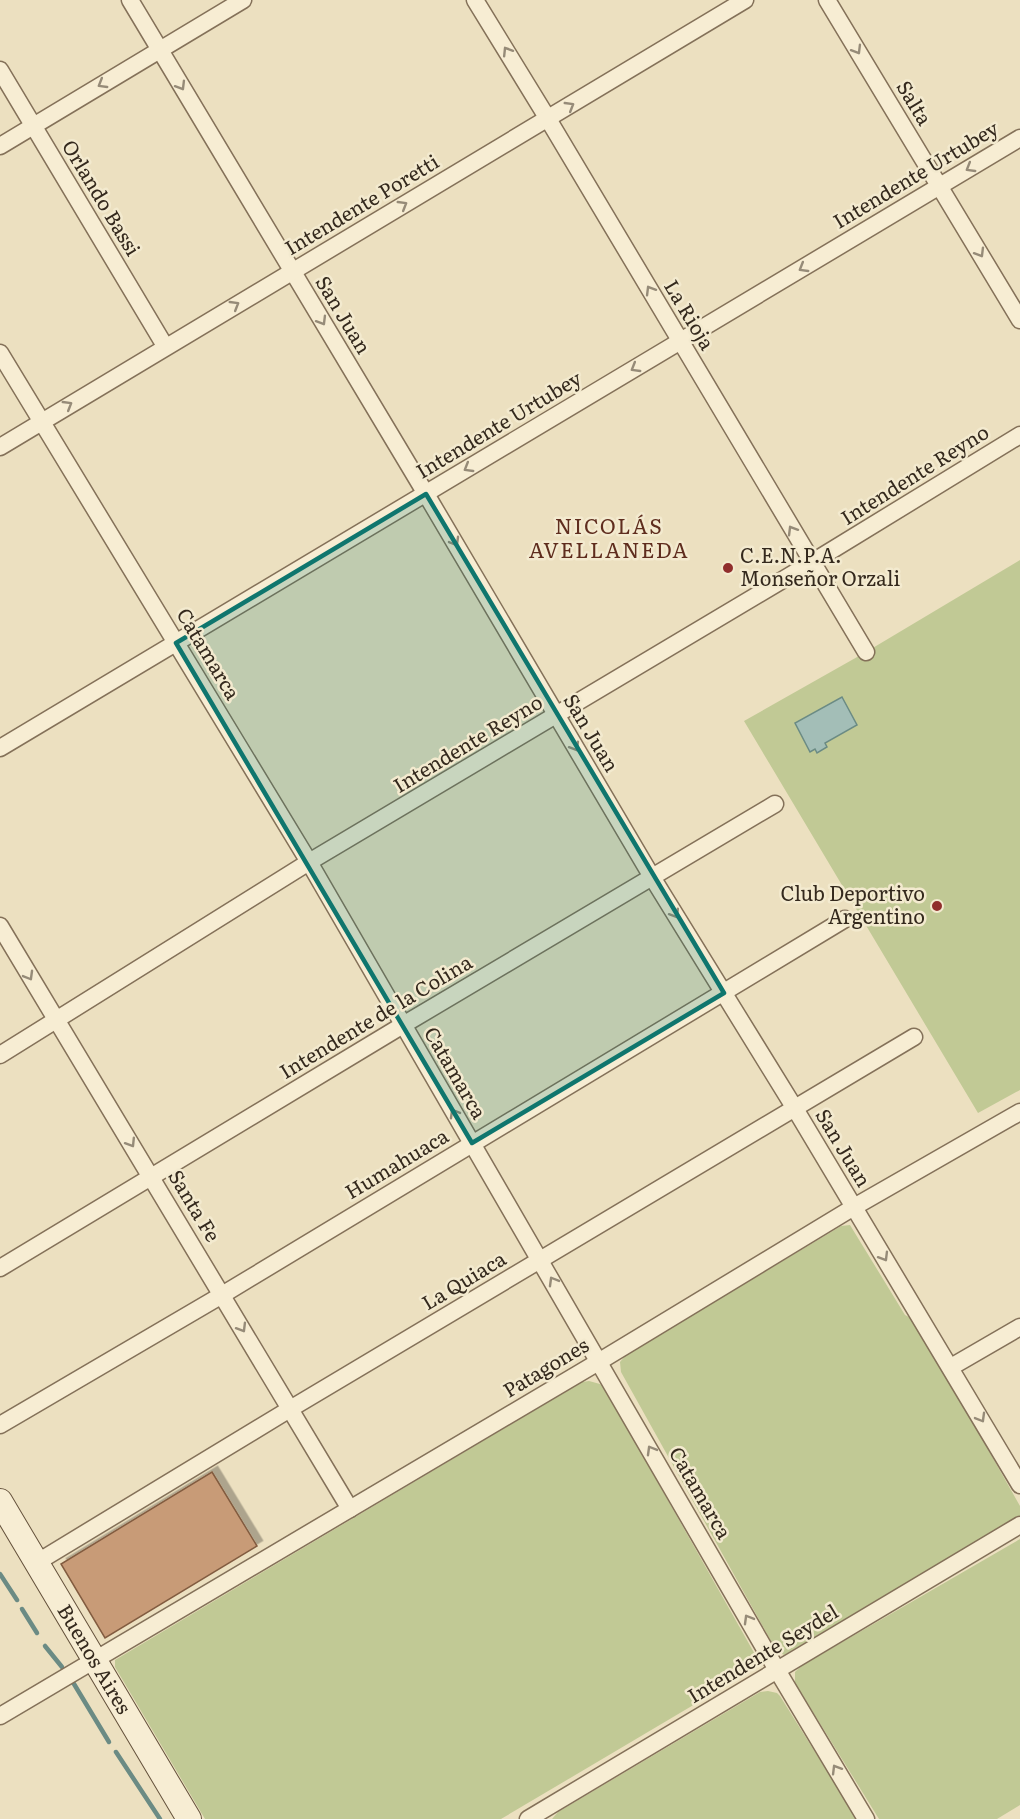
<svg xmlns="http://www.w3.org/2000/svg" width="1020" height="1819" viewBox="0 0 1020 1819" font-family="Literata,serif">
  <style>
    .green { fill: #c1c995 }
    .water { fill: #a3beb7; stroke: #6b8b84; stroke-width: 1.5 }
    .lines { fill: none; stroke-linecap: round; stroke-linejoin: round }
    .stream { stroke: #6b8b84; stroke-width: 4.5 }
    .building { fill: #c89b77; stroke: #825c40; stroke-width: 1.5; filter: url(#shadow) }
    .minor-casing { stroke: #847159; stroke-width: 19 }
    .secondary-casing { stroke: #65523c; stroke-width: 26 }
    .minor { stroke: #f7edd3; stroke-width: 16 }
    .secondary { stroke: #f7edd3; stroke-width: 24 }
    .oneway { stroke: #968b78 }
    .marked { fill: #0f766e; fill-opacity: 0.2; stroke: #0f766e; stroke-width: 4.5; stroke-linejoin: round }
    .poi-dot { fill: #902e2c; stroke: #f3eacf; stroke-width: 2 }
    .labels { text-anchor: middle; stroke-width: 5; stroke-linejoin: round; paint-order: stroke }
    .street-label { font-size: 20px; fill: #34291d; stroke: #f3eacf }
    .poi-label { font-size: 20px; fill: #34291d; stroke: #f3eacf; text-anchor: start }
    .neighbourhood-label { font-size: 21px; letter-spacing: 1.5px; fill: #5f2d1e; stroke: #f3eacf }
  </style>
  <defs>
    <filter id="shadow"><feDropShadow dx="5.5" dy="-5.5" stdDeviation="0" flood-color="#0004"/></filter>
  </defs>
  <rect width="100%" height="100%" fill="#ece0c0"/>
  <!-- green -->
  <g class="green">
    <path d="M1020,560V1090L978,1113L744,721L866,652Z"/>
    <path d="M850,1225L905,1315L915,1320L1020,1506V1516L784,1655L776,1650L621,1372L620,1362L626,1355L841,1226Z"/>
    <path d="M589,1381L600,1384L604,1387L761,1665L501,1819H205L115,1667V1660L582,1382Z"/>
    <path d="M1020,1539V1805L997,1819H879L795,1683V1672L801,1666Z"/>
    <path d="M768,1691L777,1693L780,1696L857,1819H552L558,1812L760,1692Z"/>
  </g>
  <!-- water -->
  <path class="water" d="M842,697L857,725L825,743L827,747L817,753L815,749L810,752L795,723Z"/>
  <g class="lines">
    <!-- stream -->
    <g class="stream">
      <path d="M0,1574L17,1600"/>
      <path d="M22,1609L37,1633"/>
      <path d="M45,1646L62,1667"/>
      <path d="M71,1679L109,1742"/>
      <path d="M116,1752L160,1819"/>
    </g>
  </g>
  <!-- building -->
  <path class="building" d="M212,1472L257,1546L105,1638L61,1564Z"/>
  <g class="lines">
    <!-- minor casing -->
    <g class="minor-casing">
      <g id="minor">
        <path d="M130,0L426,494L652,877L794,1107L1020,1485"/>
        <path d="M475,0L548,119L866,652"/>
        <path d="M827,0L1020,320"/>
        <path d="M0,70L165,346"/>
        <path d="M0,146L243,0"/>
        <path d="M0,353L309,862L777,1670L866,1819"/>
        <path d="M0,447L745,0"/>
        <path d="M0,748L1020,138"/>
        <path d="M0,926L350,1509"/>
        <path d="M0,1055L309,862L811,563L1020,435"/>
        <path d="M0,1268L403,1025L775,804"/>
        <path d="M951,1367L1020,1327"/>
        <path d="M0,1425L222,1295L845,919"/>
        <path d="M36,1563L290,1409L914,1037"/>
        <path d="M0,1716L600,1361L854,1207L1020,1112"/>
        <path d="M528,1819L1020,1525"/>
      </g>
    </g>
    <!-- secondary casing -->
    <g class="secondary-casing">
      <g id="secondary">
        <path id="s1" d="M0,1501L189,1819"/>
      </g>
    </g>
    <!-- minor -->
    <use href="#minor" class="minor"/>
    <!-- secondary -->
    <use href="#secondary" class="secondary"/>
  </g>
  <!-- one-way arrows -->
  <defs><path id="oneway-chevron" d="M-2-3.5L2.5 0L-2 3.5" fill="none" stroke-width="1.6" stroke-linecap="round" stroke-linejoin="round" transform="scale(1.5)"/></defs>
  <g class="oneway">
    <use href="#oneway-chevron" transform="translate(857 50) rotate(59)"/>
    <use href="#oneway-chevron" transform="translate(507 51) rotate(-122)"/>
    <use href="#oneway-chevron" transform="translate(102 84) rotate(149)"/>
    <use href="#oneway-chevron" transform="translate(181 86) rotate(59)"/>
    <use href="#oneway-chevron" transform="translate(570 106) rotate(-31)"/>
    <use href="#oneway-chevron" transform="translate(970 168) rotate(149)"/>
    <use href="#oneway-chevron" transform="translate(403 205) rotate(-31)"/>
    <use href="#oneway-chevron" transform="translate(980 253) rotate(59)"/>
    <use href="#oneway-chevron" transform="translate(803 268) rotate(149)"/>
    <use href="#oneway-chevron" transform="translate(650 290) rotate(-121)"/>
    <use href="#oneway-chevron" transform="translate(235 305) rotate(-31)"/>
    <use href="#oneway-chevron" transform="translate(322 321) rotate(59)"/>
    <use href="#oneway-chevron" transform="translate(635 368) rotate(149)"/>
    <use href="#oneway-chevron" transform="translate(68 405) rotate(-31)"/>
    <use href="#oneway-chevron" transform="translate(468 468) rotate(149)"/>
    <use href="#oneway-chevron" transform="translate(792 530) rotate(-121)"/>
    <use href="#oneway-chevron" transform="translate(455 542) rotate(60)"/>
    <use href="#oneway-chevron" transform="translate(575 747) rotate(59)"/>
    <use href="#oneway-chevron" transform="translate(675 914) rotate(58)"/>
    <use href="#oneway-chevron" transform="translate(29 976) rotate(60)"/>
    <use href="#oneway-chevron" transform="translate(454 1113) rotate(-120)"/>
    <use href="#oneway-chevron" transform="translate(131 1143) rotate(58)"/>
    <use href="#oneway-chevron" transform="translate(884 1257) rotate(59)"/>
    <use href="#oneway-chevron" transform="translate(553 1281) rotate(-120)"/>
    <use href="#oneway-chevron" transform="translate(242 1328) rotate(59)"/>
    <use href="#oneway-chevron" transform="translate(981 1418) rotate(60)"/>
    <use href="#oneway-chevron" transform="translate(651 1450) rotate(-120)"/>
    <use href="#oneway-chevron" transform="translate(748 1619) rotate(-120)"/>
    <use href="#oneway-chevron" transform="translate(836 1769) rotate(-121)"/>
  </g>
  <!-- marked area -->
  <path class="marked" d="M426,494L724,993L472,1143L176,643Z"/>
  <!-- markers -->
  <g class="poi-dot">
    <circle cx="728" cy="568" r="6"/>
    <circle cx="937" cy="906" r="6"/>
  </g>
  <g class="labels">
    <!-- street labels -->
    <g class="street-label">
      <text transform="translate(914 103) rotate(59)" y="7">Salta</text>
      <text transform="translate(916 175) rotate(-31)" y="7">Intendente Urtubey</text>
      <text transform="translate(101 198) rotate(59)" y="7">Orlando Bassi</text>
      <text transform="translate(362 205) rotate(-31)" y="7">Intendente Poretti</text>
      <text transform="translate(343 315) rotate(59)" y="7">San Juan</text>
      <text transform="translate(689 315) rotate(59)" y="7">La Rioja</text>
      <text transform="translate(499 425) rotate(-31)" y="7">Intendente Urtubey</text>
      <text transform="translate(915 475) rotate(-32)" y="7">Intendente Reyno</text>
      <text transform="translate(208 654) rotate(59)" y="7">Catamarca</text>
      <text transform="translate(591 733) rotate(59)" y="7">San Juan</text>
      <text transform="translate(468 744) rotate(-31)" y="7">Intendente Reyno</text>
      <text transform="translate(376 1017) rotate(-31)" y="7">Intendente de la Colina</text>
      <text transform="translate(455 1073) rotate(60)" y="7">Catamarca</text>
      <text transform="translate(843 1148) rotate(59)" y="7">San Juan</text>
      <text transform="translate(397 1164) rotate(-31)" y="7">Humahuaca</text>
      <text transform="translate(194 1206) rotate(59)" y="7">Santa Fe</text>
      <text transform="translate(464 1281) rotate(-31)" y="7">La Quiaca</text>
      <text transform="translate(546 1368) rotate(-31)" y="7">Patagones</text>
      <text transform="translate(700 1493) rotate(60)" y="7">Catamarca</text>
      <text transform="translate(763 1654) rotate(-31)" y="7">Intendente Seydel</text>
      <text dy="7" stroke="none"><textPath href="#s1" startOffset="184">Buenos Aires</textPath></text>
    </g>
    <!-- poi labels -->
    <g class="poi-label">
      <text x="740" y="563">C.E.N.P.A.<tspan x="740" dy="23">Monseñor Orzali</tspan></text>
      <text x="925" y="901" text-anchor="end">Club Deportivo<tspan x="925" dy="23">Argentino</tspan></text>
    </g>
    <!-- neighbourhood labels -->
    <g class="neighbourhood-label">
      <text x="609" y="534">NICOLÁS<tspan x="609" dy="24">AVELLANEDA</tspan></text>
    </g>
  </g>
</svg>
